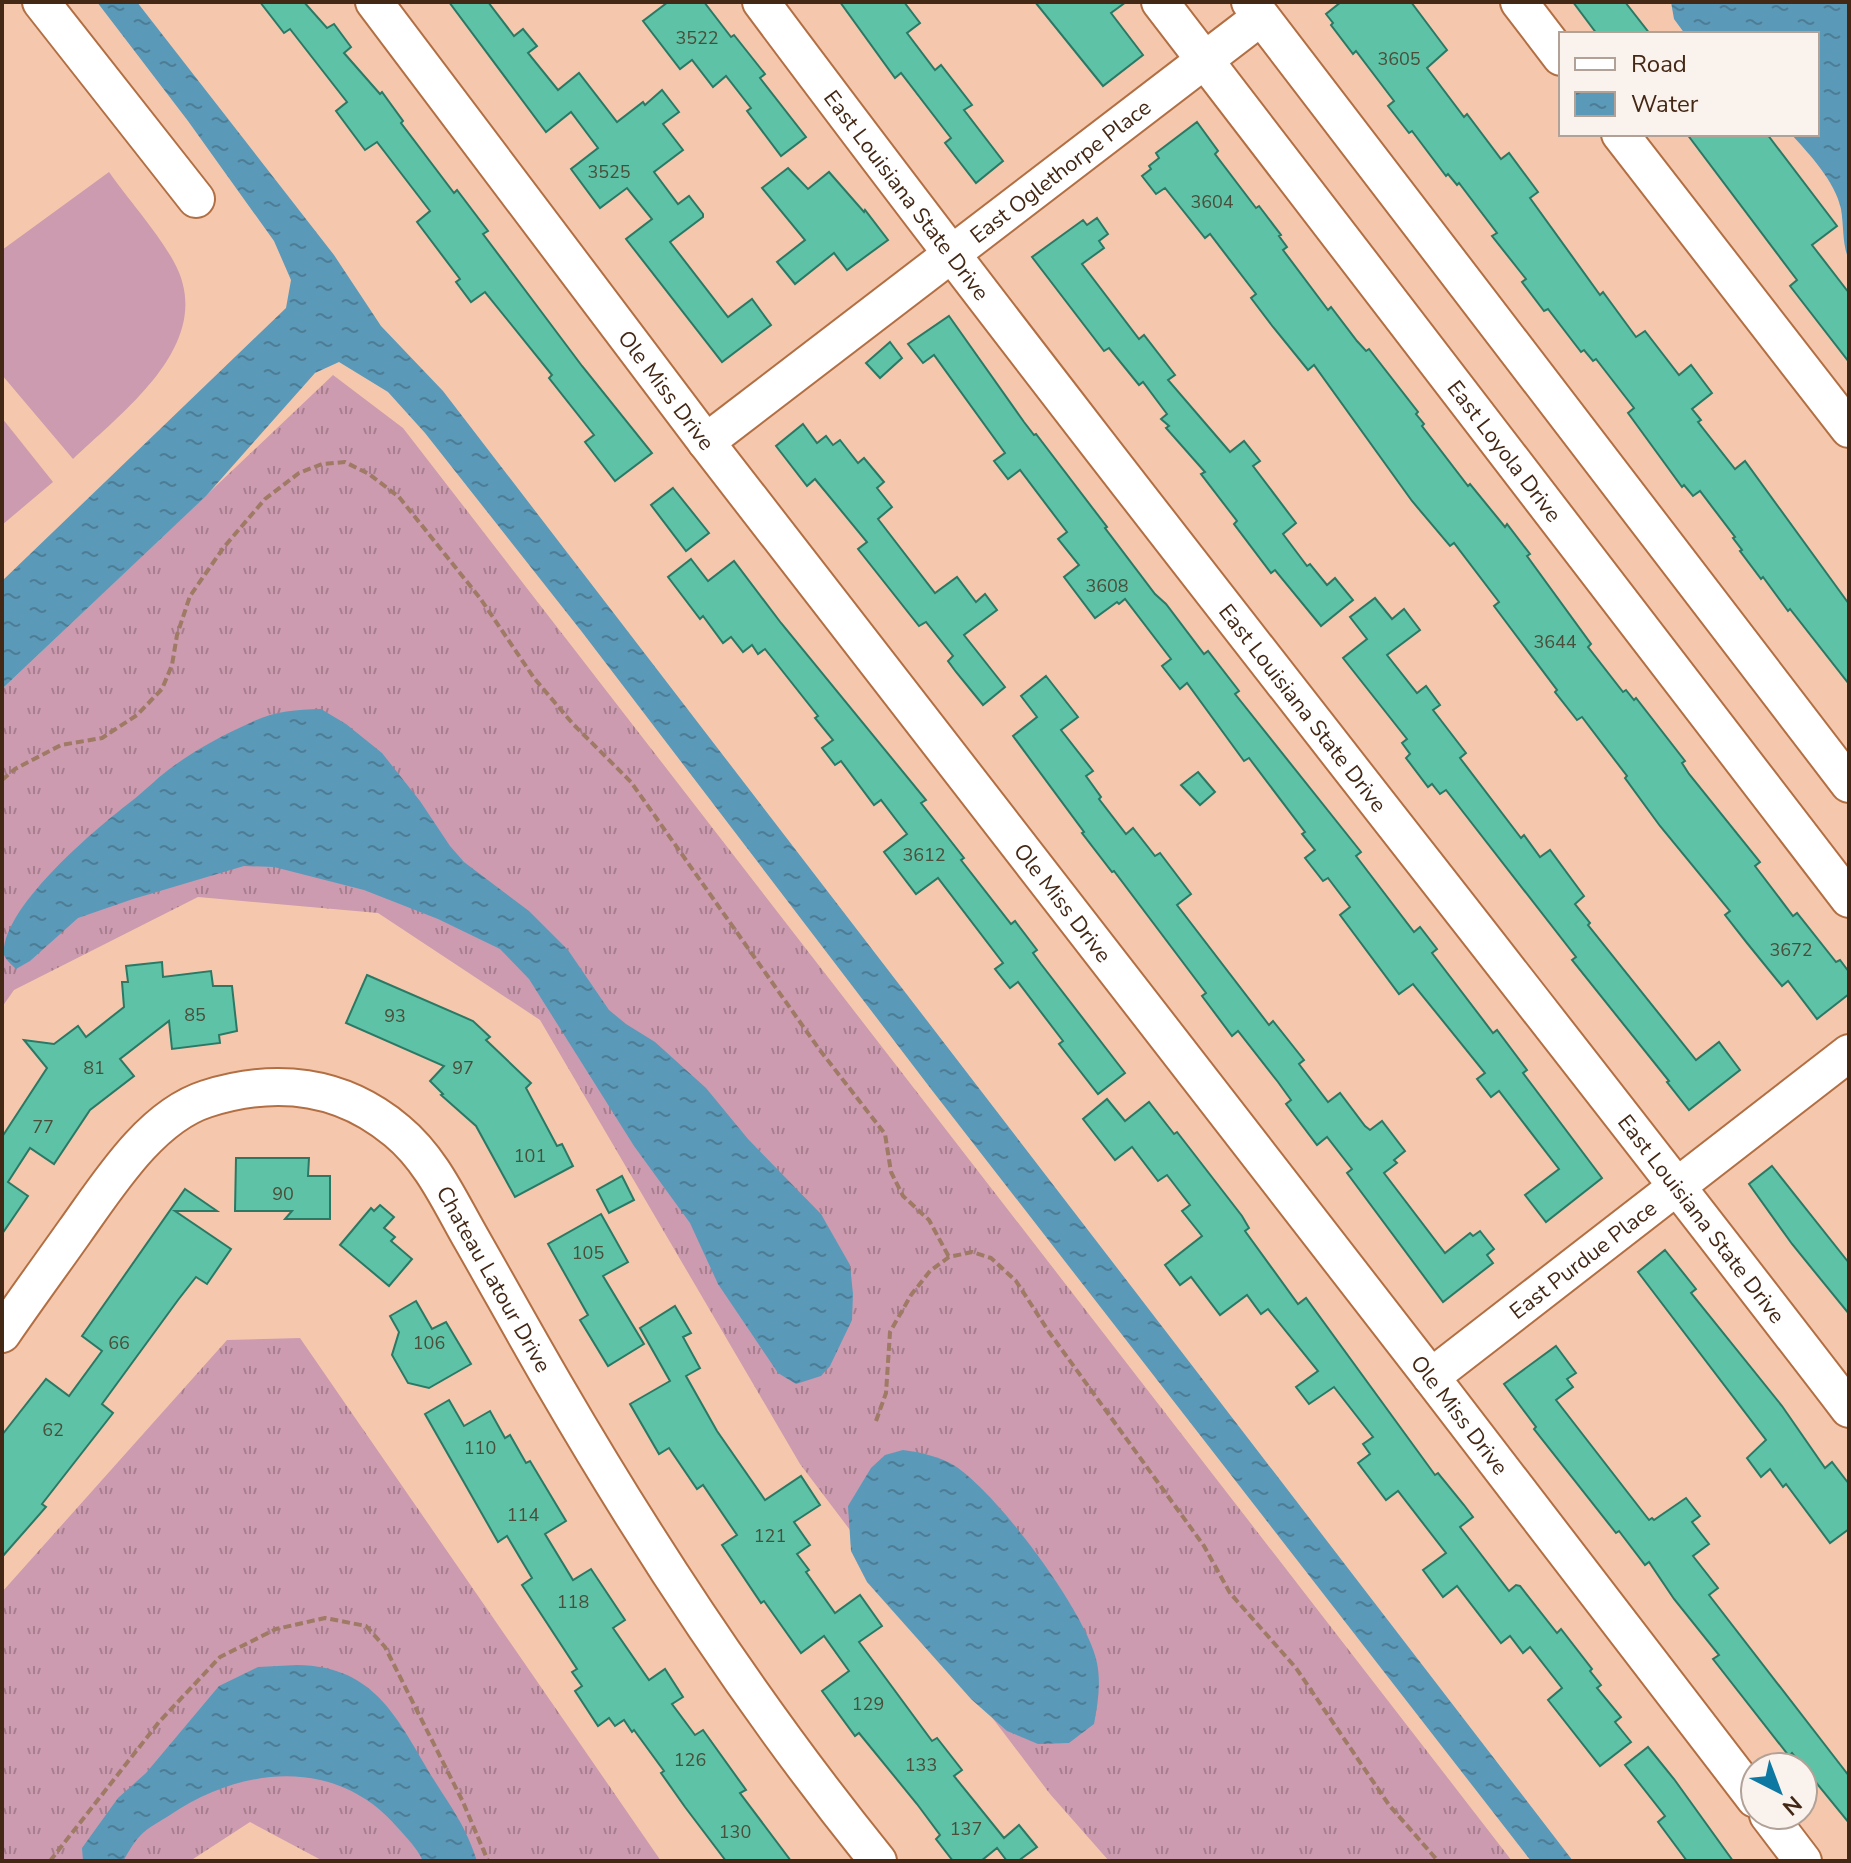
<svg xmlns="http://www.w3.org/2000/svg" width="1851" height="1863" viewBox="0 0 1851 1863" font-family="'Nunito Sans',sans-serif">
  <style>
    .grass { fill: url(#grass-tufts) }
    .pitch { fill: #cc9baf }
    .water { fill: url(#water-ripples) }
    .building { fill: #5dc2a6; stroke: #2b7965; stroke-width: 2 }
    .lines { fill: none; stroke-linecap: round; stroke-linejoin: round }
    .minor-casing { stroke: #b26f43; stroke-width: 40 }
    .path { stroke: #9f7a64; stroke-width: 4; stroke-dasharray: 8 4; stroke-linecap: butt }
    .minor { stroke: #fff; stroke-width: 36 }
    .labels { text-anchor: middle; stroke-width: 6; stroke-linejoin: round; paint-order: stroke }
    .number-label { font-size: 18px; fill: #4a4e3a }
    .street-label { font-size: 22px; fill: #442816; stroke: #faf2ed }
  </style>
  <defs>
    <pattern id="grass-tufts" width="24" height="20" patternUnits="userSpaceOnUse" patternTransform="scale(2)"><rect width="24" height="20" fill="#cc9baf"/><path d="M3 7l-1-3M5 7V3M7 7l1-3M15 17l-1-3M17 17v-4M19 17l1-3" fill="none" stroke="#a77e8d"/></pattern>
    <pattern id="water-ripples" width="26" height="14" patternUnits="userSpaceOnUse" patternTransform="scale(2)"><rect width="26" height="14" fill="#5b99b9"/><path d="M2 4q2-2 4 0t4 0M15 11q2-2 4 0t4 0" fill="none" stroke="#4d7d95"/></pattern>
  </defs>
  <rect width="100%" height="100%" fill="#f5c8ad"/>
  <!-- grass -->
  <g class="grass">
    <path d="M333,375L403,428L1512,1861H1109L1050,1794L800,1464L540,1020L378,913L198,897L14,990L2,1007V689Z"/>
    <path d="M300,1338L661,1861H323L250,1822L190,1861H2V1592L227,1340Z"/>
  </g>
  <!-- pitch -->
  <g class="pitch">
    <path d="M109,172C128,199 159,234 174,262C218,342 124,410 73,459L2,375V250Z"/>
    <path d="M2,418L53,482L2,525Z"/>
  </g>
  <!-- water -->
  <g class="water">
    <path d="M97,2H137L334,255L381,326L443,391L1573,1861H1531L931,1089L582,632L425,433L388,392L339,362L315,373L206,496L2,689V581L286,308L291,280L274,241L188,121Z"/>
    <path d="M1671,2H1849V260C1842,245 1844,226 1841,209C1835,181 1810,155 1791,134H1817V34H1685L1674,19Z"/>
    <path d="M321,709L346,724L382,753L420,801L450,846L464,862L529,911L568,950L609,1010L626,1024L655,1042L706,1088L748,1139L821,1214L850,1265L853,1294L852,1320L830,1366L821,1376L796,1384L778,1373L718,1284L690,1223L634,1146L529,979L500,949L438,919L364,890L274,867L244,866L133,899L78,918L30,961L16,969C12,965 6,960 4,955C0,908 100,825 133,800C147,789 160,775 175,765C197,749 225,734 250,723C273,711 295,710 321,709Z"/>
    <path d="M903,1450C920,1452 941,1457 955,1466C998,1494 1087,1613 1097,1663C1101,1683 1098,1703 1094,1724L1069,1743L1038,1744L1007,1731L971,1699L867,1582L851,1551L848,1506L871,1468L885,1455Z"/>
    <path d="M297,1665C377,1666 398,1721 434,1780C453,1810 466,1827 477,1861H423C417,1848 407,1838 397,1827C337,1757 242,1766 170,1815C161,1821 148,1827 140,1836C133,1843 128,1853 123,1861H83L82,1848L118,1798L146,1773L219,1686L258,1667Z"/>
  </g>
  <!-- building -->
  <g class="building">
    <path d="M260,2H304L327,28L334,24L351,47L344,53L380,94L382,92L403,121L401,123L454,193L457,190L488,231L483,234L582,366L652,453L615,481L585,442L594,435L549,378L552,375L485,292L471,302L456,282L460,279L417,222L430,211L377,142L365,150L336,111L347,102L290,29L284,33Z"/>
    <path d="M449,2H488L514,36L523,29L537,46L528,53L558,90L579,73L617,122L643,102L645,105L662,90L679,112L663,124L683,150L654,172L678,204L689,196L703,214V217L670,242L728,317L752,299L771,325L722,362L626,239L652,219L627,188L600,208L571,169L598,148L571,112L546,132Z"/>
    <path d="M668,2H704L731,37L734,35L765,74L760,78L806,137L781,156L747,111L751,108L726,76L713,87L692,60L680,69L643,21Z"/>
    <path d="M840,2H904L920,23L907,33L935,70L941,65L972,105L964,110L1003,161L976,183L945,143L951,138L901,73L895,78Z"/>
    <path d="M1035,2H1126L1111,13L1143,55L1103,86Z"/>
    <path d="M1341,2H1411L1447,50L1427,68L1464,117L1467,114L1501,159L1509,153L1538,192L1530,198L1600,295L1603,292L1636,337L1645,331L1679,375L1691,365L1712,393L1692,409L1701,420L1698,422L1735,469L1745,461L1849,604V684L1790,609L1788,611L1763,577L1761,579L1740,551L1742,550L1733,538L1735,537L1700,491L1693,496L1684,485L1682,487L1628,413L1634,408L1596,359L1593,361L1584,350L1581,352L1548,309L1544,311L1522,282L1526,279L1492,236L1497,233L1459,183L1457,185L1448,174L1446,176L1412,131L1409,133L1388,106L1394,101L1356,51L1353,54L1331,25L1333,23L1326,14Z"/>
    <path d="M1573,2H1625L1650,34H1597Z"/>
    <path d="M1197,122L1218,151L1215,154L1256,208L1259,206L1281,235L1279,236L1287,247L1283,250L1328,310L1331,307L1357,341L1366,351L1369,349L1418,412L1416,414L1424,424L1422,426L1468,486L1470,484L1505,527L1507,524L1530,554L1527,556L1591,644L1588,647L1623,692L1626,690L1634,700L1636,698L1685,761L1682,763L1689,774L1760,862L1755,866L1793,916L1797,913L1836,962L1840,960L1849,972V994L1817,1019L1788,981L1782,986L1747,943L1725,915L1730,911L1660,826L1625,778L1627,776L1582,717L1577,720L1555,692L1557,690L1494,606L1499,602L1454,543L1450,546L1412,501L1314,365L1308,370L1273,327L1251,298L1256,294L1210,234L1205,238L1165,188L1156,194L1142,176L1151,169L1149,166L1159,158L1156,153Z"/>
    <path d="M1687,134H1767L1837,226L1812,245L1849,293V362L1790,286L1797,280Z"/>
    <path d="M788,168L808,189L829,172L864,212L865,210L888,240L847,270L834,253L795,284L777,262L805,240L762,188Z"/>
    <path d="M1097,218L1108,234L1099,241L1104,248L1082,264L1139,339L1144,335L1175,375L1168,380L1230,452L1244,441L1260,461L1253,466L1296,523L1283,534L1307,566L1310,564L1327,585L1335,578L1353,600L1321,626L1275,570L1271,573L1234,524L1237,521L1201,474L1205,472L1166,428L1169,426L1161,419L1167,414L1143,382L1139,385L1109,348L1104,351L1032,257L1083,220L1087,225Z"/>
    <path d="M949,316L1024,422L1034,435L1036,434L1107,527L1105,528L1155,594L1166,604L1204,654L1208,651L1239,691L1235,694L1361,852L1356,856L1414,932L1420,927L1437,949L1432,953L1493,1033L1497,1030L1527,1070L1523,1073L1602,1178L1546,1222L1525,1195L1559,1169L1499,1091L1491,1097L1477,1079L1485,1073L1413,984L1399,994L1340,915L1350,907L1328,878L1323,881L1305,858L1315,850L1302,834L1305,832L1249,758L1244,761L1187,683L1180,689L1162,666L1171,659L1125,599L1119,604L1117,602L1095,618L1064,577L1079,565L1058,539L1067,532L1020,470L1008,479L994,461L1005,453L934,355L923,363L908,344Z"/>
    <path d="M890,342L902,358L880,378L866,363Z"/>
    <path d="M803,424L817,443L826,436L833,445L840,440L858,463L864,458L884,482L877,488L892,507L878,519L935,593L957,577L976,602L985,594L997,610L964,635L1005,687L983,705L956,672L948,661L953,656L926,622L919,626L858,549L867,542L815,479L807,486L776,446Z"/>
    <path d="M673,488L709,533L686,551L651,505Z"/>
    <path d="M691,559L708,581L734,561L781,623L926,800L921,803L964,858L961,860L1011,924L1015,921L1037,950L1033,953L1041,964L1125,1073L1098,1094L1059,1044L1063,1041L1018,982L1010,988L995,969L1003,963L938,878L916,894L884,852L907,834L881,800L874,805L841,761L835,765L822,748L833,740L815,718L818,716L765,649L758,654L752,645L743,652L731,637L723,643L703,616L700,619L668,577Z"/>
    <path d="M1375,598L1392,619L1404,609L1420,630L1387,655L1417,693L1426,686L1440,705L1433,710L1466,753L1460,758L1521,838L1524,835L1540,857L1550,850L1584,896L1575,904L1590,923L1588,925L1696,1060L1719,1042L1740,1070L1689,1110L1667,1082L1669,1081L1572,960L1576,957L1446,790L1440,794L1432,784L1428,787L1406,758L1410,754L1402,743L1407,739L1343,658L1367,639L1350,617Z"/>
    <path d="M1046,676L1078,717L1061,730L1093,771L1086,776L1101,797L1099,799L1126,834L1133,828L1155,856L1160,853L1191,894L1177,905L1269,1025L1273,1021L1304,1060L1299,1064L1328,1102L1340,1093L1365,1126L1370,1130L1382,1121L1405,1151L1394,1160L1397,1163L1384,1173L1445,1253L1470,1233L1473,1236L1480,1231L1494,1249L1487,1255L1493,1263L1443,1302L1347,1173L1352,1169L1327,1137L1317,1145L1286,1104L1291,1100L1278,1082L1238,1031L1232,1036L1202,996L1206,993L1114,871L1112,872L1082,833L1084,832L1013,736L1037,717L1021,696Z"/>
    <path d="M1198,772L1215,792L1200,805L1181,785Z"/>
    <path d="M162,962L163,977L211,971L213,986H232L237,1031L219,1035L220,1043L172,1049L169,1021L120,1059L134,1076L90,1110L54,1164L30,1148L8,1182L28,1196L2,1234V1137L47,1068L24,1040L54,1044L78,1026L86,1037L124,1007L122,982H128L126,966Z"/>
    <path d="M367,975L473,1021L490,1037L486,1040L531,1083L526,1088L557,1146L562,1144L573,1166L515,1197L476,1126L441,1095L443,1094L430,1081L444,1066L346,1023Z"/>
    <path d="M1107,1099L1125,1121L1149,1102L1174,1134L1177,1132L1242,1216L1249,1228L1245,1231L1298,1304L1306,1298L1435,1475L1438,1473L1464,1505L1473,1517L1460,1527L1509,1591L1516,1585L1520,1586L1557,1633L1561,1629L1592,1669L1590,1671L1601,1685L1597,1688L1621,1717L1615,1722L1631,1742L1600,1766L1548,1700L1562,1688L1530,1647L1523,1653L1510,1636L1501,1643L1457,1586L1443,1597L1423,1570L1446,1553L1398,1491L1386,1500L1358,1463L1370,1454L1363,1444L1373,1437L1334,1387L1309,1404L1296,1387L1318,1371L1268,1309L1261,1314L1247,1295L1220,1315L1191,1277L1180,1285L1165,1265L1202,1236L1182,1211L1190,1205L1167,1175L1158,1181L1132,1147L1115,1160L1083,1119Z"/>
    <path d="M236,1158H309L308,1176H330V1219H285L292,1211H235Z"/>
    <path d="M1772,1166L1849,1263V1314L1792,1244L1749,1184Z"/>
    <path d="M622,1176L634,1200L609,1213L597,1190Z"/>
    <path d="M185,1189L217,1211H175L231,1249L207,1284L196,1277L178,1300L102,1404L113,1413L42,1504L46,1507L2,1557V1435L46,1379L69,1396L102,1351L82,1336Z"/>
    <path d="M380,1205L394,1217L384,1228L395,1237L391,1241L412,1259L389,1286L340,1245L371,1208L374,1211Z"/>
    <path d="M601,1214L628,1262L603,1276L644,1344L608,1366L580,1320L588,1315L548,1244Z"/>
    <path d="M1665,1250L1696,1289L1691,1293L1782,1406L1825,1468L1832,1462L1849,1484V1529L1830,1543L1786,1484L1783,1487L1770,1469L1761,1477L1747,1458L1766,1440L1638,1272Z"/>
    <path d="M416,1301L432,1329L446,1322L471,1364L429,1388L408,1383L392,1355L399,1332L390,1316Z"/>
    <path d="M675,1306L691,1333L683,1337L700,1368L686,1376L717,1431L765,1500L801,1476L820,1505L794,1522L810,1545L797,1554L809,1570L806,1572L835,1613L860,1595L882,1626L859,1642L932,1741L937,1738L962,1770L954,1776L1004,1838L1019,1825L1037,1847L1018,1861H1007L997,1848L981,1861H953L936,1839L940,1835L917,1804L859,1733L855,1736L822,1691L849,1671L824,1636L801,1653L764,1601L761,1603L722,1545L737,1535L703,1485L697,1489L669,1448L659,1454L630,1404L670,1381L640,1328Z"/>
    <path d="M1556,1346L1576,1373L1567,1379L1573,1387L1556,1400L1649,1520L1652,1518L1654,1520L1686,1498L1700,1516L1692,1522L1709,1544L1693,1556L1718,1588L1709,1595L1849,1776V1823L1792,1753L1789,1756L1713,1659L1719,1655L1674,1599L1649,1562L1645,1565L1619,1531L1616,1533L1534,1429L1536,1427L1504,1384Z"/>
    <path d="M449,1400L464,1426L490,1411L505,1438L510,1435L526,1463L530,1461L566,1521L545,1534L573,1580L591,1569L625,1620L613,1628L649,1680L665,1669L683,1697L672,1704L695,1735L703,1730L746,1790L740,1793L791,1861H726L685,1807L661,1773L664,1771L634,1730L632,1732L624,1720L615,1726L609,1718L598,1726L575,1691L582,1686L572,1672L577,1669L522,1585L532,1578L507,1536L498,1542L425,1414Z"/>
    <path d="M1648,1747L1674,1779L1733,1861H1687L1658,1822L1665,1816L1625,1765Z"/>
  </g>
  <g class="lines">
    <!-- minor casing -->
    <g class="minor-casing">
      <g id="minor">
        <path d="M41,2L196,199"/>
        <path id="s1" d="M374,2L706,442L1431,1377L1755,1799"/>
        <path id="s2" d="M761,2C1116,477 1488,939 1849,1409"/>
        <path id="s3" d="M1160,2L1849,899"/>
        <path d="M1250,2L1849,784"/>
        <path d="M1519,2L1561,57"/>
        <path d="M1620,134L1849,429"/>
        <path id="s4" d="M706,442L1261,17"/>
        <path id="s5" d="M2,1334C26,1299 51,1265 75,1231C108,1185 150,1117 206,1099C275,1077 341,1084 397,1131C432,1160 450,1202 472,1240C500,1289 527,1338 555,1386C651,1551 758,1713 878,1861"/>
        <path id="s6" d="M1431,1377L1849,1053"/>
        <path d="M1768,1815L1803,1861"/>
      </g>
    </g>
    <!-- path -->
    <g class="path">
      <path d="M2,780L15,769L61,745L102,738L137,715L162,689L172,665L177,635L190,596L224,547L265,499L299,473L322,464L345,462L369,474L399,497L480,598L534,678L573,724L631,782L819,1049L885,1134L891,1172L903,1196L929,1220L949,1257"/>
      <path d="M876,1421L886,1393L890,1332L911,1295L930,1271L949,1257L972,1252L991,1258L1016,1281L1049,1332L1204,1546L1230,1593L1296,1668L1389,1805L1438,1861"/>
      <path d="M50,1861L159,1722L220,1657L276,1629L325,1618L366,1626L385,1647L463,1802L488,1861"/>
    </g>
    <!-- minor -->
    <use href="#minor" class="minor"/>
  </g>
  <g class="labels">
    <!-- number labels -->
    <g class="number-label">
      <text x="697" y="44">3522</text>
      <text x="1399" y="65">3605</text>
      <text x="609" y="178">3525</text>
      <text x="1212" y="208">3604</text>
      <text x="1107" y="592">3608</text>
      <text x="1555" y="648">3644</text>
      <text x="924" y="861">3612</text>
      <text x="1791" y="956">3672</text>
      <text x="195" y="1021">85</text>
      <text x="395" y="1022">93</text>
      <text x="94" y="1074">81</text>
      <text x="463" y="1074">97</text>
      <text x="43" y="1133">77</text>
      <text x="530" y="1162">101</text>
      <text x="283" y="1200">90</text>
      <text x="588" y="1259">105</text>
      <text x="119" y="1349">66</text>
      <text x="429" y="1349">106</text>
      <text x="53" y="1436">62</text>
      <text x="480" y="1454">110</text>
      <text x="523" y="1521">114</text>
      <text x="770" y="1542">121</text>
      <text x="573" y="1608">118</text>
      <text x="868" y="1710">129</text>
      <text x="690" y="1766">126</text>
      <text x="921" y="1771">133</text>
      <text x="966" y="1835">137</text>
      <text x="735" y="1838">130</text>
    </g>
    <!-- street labels -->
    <g class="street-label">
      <text dy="8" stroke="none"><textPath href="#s4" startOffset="446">East Oglethorpe Place</textPath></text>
      <text dy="8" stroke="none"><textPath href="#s2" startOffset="242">East Louisiana State Drive</textPath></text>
      <text dy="8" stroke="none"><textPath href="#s1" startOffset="486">Ole Miss Drive</textPath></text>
      <text dy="8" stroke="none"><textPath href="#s3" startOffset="566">East Loyola Drive</textPath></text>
      <text dy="8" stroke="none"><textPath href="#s2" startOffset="890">East Louisiana State Drive</textPath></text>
      <text dy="8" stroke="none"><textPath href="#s1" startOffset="1134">Ole Miss Drive</textPath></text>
      <text dy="8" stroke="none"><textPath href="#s2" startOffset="1538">East Louisiana State Drive</textPath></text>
      <text dy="8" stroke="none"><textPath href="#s6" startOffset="192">East Purdue Place</textPath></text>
      <text dy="8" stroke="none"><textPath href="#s5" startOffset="696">Chateau Latour Drive</textPath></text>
      <text dy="8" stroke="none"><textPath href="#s1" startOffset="1782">Ole Miss Drive</textPath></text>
    </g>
  </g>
  <!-- border -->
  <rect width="1851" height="1863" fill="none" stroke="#442816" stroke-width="8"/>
  <!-- legend -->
  <rect x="1559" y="32" width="260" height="104" fill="#faf2ed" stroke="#b1a197" stroke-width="2"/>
  <rect x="1575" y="58" width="40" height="12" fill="#ffffff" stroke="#b1a197" stroke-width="2"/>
  <text x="1631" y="72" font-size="24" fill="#442816">Road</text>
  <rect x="1575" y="92" width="40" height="24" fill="url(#water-ripples)" stroke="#b1a197" stroke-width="2"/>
  <text x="1631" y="112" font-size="24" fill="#442816">Water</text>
  <!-- north arrow -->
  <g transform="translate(1779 1791) rotate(138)"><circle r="38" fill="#faf2ed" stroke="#b1a197" stroke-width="2"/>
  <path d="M0-6L14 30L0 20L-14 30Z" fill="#0d78a2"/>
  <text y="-12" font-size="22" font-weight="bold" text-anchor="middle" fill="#442816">N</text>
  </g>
</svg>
